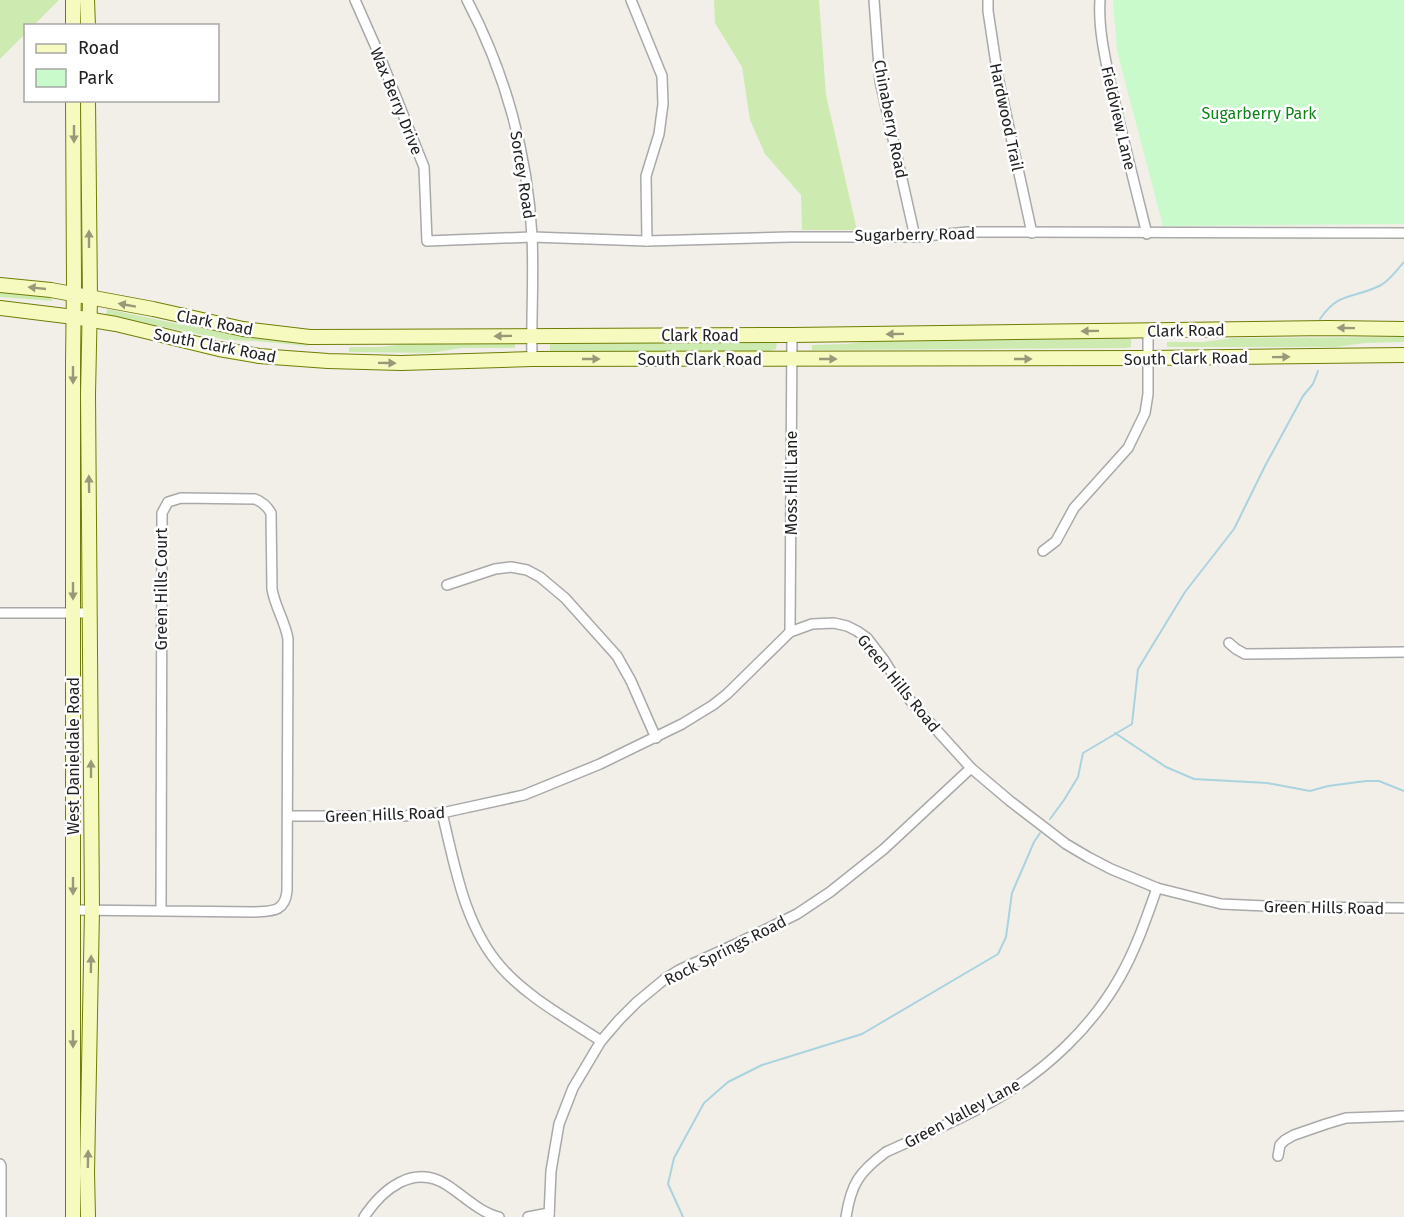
<svg xmlns="http://www.w3.org/2000/svg" width="1404" height="1217" viewBox="0 0 1404 1217" font-family="'Fira Sans',sans-serif">
  <style>
    .grass { fill: #cdebb0 }
    .park { fill: #c8facc }
    .lines { fill: none; stroke-linecap: round; stroke-linejoin: round }
    .stream { stroke: #aad3df; stroke-width: 2 }
    .minor-casing { stroke: #a9a9a9; stroke-width: 12 }
    .secondary-casing { stroke: #707d05; stroke-width: 16 }
    .minor { stroke: #fff; stroke-width: 9 }
    .secondary { stroke: #f7fabf; stroke-width: 14 }
    .oneway { fill: #979978 }
    .labels { text-anchor: middle; stroke-width: 5; stroke-linejoin: round; paint-order: stroke }
    .street-label { font-size: 16px; fill: #222; stroke: #fff }
    .park-label { font-size: 16px; fill: #0c8416; stroke: #fff }
  </style>
  <rect width="100%" height="100%" fill="#f2efe9"/>
  <!-- grass -->
  <g class="grass">
    <path d="M0,0H59L34,25L26,26L25,34L0,59Z"/>
    <path d="M714,0H819L826,95L857,230H802L801,195L765,154L750,120L742,67L715,23Z"/>
    <path d="M0,291L53,296L52,301L0,297Z"/>
    <path d="M107,309L183,325L210,327L308,341V346L255,341L227,340L106,315Z"/>
    <path d="M1404,337V342L1365,343L1336,347H1167V342H1203L1234,338Z"/>
    <path d="M1127,338L1131,339V347L1127,348L815,350H812V345L847,344L876,340Z"/>
    <path d="M774,341L777,342L776,349L770,351L554,352L550,351V344L553,343Z"/>
    <path d="M515,343V348H461L431,353L349,352V348L351,347H380L415,343Z"/>
  </g>
  <!-- park -->
  <path class="park" d="M1113,0H1404V224L1163,226L1117,51Z"/>
  <g class="lines">
    <!-- stream -->
    <g class="stream">
      <path d="M1320,319C1340,290 1355,299 1381,285C1389,281 1398,269 1404,262"/>
      <path d="M1115,733L1166,767L1194,779L1267,783L1310,791L1328,786L1366,781H1379L1404,791"/>
      <path d="M1050,819L1064,800L1078,777L1083,753L1132,724L1138,669L1185,592L1234,529L1265,466L1303,396L1313,384L1318,371"/>
      <path d="M683,1217L668,1184L674,1158L704,1103L728,1082L762,1065L862,1034L998,954L1006,937L1012,893L1034,842L1040,833"/>
    </g>
    <!-- minor casing -->
    <g class="minor-casing">
      <g id="minor">
        <path d="M355,0L378,52L424,167L427,241L532,237L647,241L790,237H915L968,232L1404,233"/>
        <path d="M467,0C505,72 528,155 532,236C534,277 531,318 532,359"/>
        <path d="M631,0L662,76L663,104L659,134L646,176L647,241"/>
        <path d="M874,0L880,81L915,237"/>
        <path d="M988,0V11L998,77L1032,233"/>
        <path d="M1100,0C1098,30 1106,62 1112,91C1123,139 1135,186 1147,234"/>
        <path d="M1043,551L1056,541L1074,508L1128,448L1145,413L1148,394V331"/>
        <path d="M447,585L495,569L511,567L527,570L540,577L565,598L617,656L631,681L656,738"/>
        <path d="M0,613H91"/>
        <path d="M790,632L792,335"/>
        <path d="M1229,643L1236,649L1245,654L1404,652"/>
        <path d="M442,813C455,866 464,925 501,967C527,997 568,1019 601,1041"/>
        <path d="M288,816H403L442,813L524,795L600,764L682,724L713,705L727,694L790,632L812,624L834,623L847,626L857,631L867,638L884,660L903,691L913,704L971,768L1010,801L1066,844L1088,857L1111,869L1157,888L1221,904L1291,907L1404,908"/>
        <path d="M73,910L255,912C272,911 285,912 287,891L288,639C285,621 275,607 272,589L271,513C267,506 263,502 255,499L181,498L168,502L162,513L161,910"/>
        <path d="M1278,1156L1280,1145L1285,1140L1294,1135L1326,1124L1346,1118L1404,1116"/>
        <path d="M0,1164L1,1166V1217"/>
        <path d="M364,1217C382,1190 413,1163 447,1185C464,1196 479,1212 499,1217"/>
        <path d="M528,1217L549,1213"/>
        <path d="M549,1217L551,1171L559,1124L573,1088L601,1041L619,1020L637,1002L666,978L679,970L738,943L797,914L830,892L884,849L971,768"/>
        <path d="M846,1217C851,1184 859,1172 886,1152C923,1135 962,1119 998,1098C1047,1069 1092,1027 1120,977C1136,949 1146,919 1157,888"/>
      </g>
    </g>
    <!-- secondary casing -->
    <g class="secondary-casing">
      <g id="secondary">
        <path d="M73,0V26"/>
        <path d="M87,0L88,26"/>
        <path d="M0,285L51,290L153,309L243,329L310,337L792,335L1328,328L1404,329"/>
        <path d="M0,308L74,317L116,324L219,349L259,356L328,361L401,363L532,359L1148,358L1404,355"/>
        <path d="M73,1217V363L74,281L73,100"/>
        <path d="M88,1217L87,1173L92,910L88,394L90,298L88,100"/>
      </g>
    </g>
    <!-- minor -->
    <use href="#minor" class="minor"/>
    <!-- secondary -->
    <use href="#secondary" class="secondary"/>
  </g>
  <!-- one-way arrows -->
  <defs><path id="oneway-solid" d="M-6-.8H1V-3.2L6.5 0L1 3.2V.8H-6Z" transform="scale(1.5)"/></defs>
  <g class="oneway">
    <use href="#oneway-solid" transform="translate(74 134) rotate(90)"/>
    <use href="#oneway-solid" transform="translate(89 239) rotate(-90)"/>
    <use href="#oneway-solid" transform="translate(37 288) rotate(-174)"/>
    <use href="#oneway-solid" transform="translate(127 305) rotate(-170)"/>
    <use href="#oneway-solid" transform="translate(1346 328) rotate(-179)"/>
    <use href="#oneway-solid" transform="translate(1090 331) rotate(179)"/>
    <use href="#oneway-solid" transform="translate(895 334) rotate(179)"/>
    <use href="#oneway-solid" transform="translate(503 336) rotate(179)"/>
    <use href="#oneway-solid" transform="translate(1281 357) rotate(-1)"/>
    <use href="#oneway-solid" transform="translate(591 359)"/>
    <use href="#oneway-solid" transform="translate(828 359)"/>
    <use href="#oneway-solid" transform="translate(1023 359)"/>
    <use href="#oneway-solid" transform="translate(387 363) rotate(1)"/>
    <use href="#oneway-solid" transform="translate(73 375) rotate(90)"/>
    <use href="#oneway-solid" transform="translate(89 484) rotate(-91)"/>
    <use href="#oneway-solid" transform="translate(73 591) rotate(90)"/>
    <use href="#oneway-solid" transform="translate(91 769) rotate(-90)"/>
    <use href="#oneway-solid" transform="translate(73 886) rotate(90)"/>
    <use href="#oneway-solid" transform="translate(91 964) rotate(-89)"/>
    <use href="#oneway-solid" transform="translate(73 1039) rotate(90)"/>
    <use href="#oneway-solid" transform="translate(88 1159) rotate(-89)"/>
  </g>
  <g class="labels">
    <!-- street labels -->
    <g class="street-label">
      <text transform="translate(397 101) rotate(68)" y="6">Wax Berry Drive</text>
      <text transform="translate(1007 117) rotate(78)" y="6">Hardwood Trail</text>
      <text transform="translate(1119 118) rotate(77)" y="6">Fieldview Lane</text>
      <text transform="translate(891 119) rotate(79)" y="6">Chinaberry Road</text>
      <text transform="translate(523 175) rotate(81)" y="6">Sorcey Road</text>
      <text transform="translate(915 234) rotate(-1)" y="6">Sugarberry Road</text>
      <text transform="translate(215 322) rotate(11)" y="6">Clark Road</text>
      <text transform="translate(1186 330) rotate(-1)" y="6">Clark Road</text>
      <text x="700" y="341">Clark Road</text>
      <text transform="translate(215 345) rotate(11)" y="6">South Clark Road</text>
      <text transform="translate(1186 358) rotate(-1)" y="6">South Clark Road</text>
      <text x="700" y="365">South Clark Road</text>
      <text transform="translate(791 483) rotate(-90)" y="6">Moss Hill Lane</text>
      <text transform="translate(161 589) rotate(-90)" y="6">Green Hills Court</text>
      <text transform="translate(899 683) rotate(51)" y="6">Green Hills Road</text>
      <text transform="translate(73 756) rotate(-90)" y="6">West Danieldale Road</text>
      <text transform="translate(385 814) rotate(-2)" y="6">Green Hills Road</text>
      <text transform="translate(1324 907) rotate(1)" y="6">Green Hills Road</text>
      <text transform="translate(725 950) rotate(-27)" y="6">Rock Springs Road</text>
      <text transform="translate(962 1113) rotate(-28)" y="6">Green Valley Lane</text>
    </g>
    <!-- park labels -->
    <g class="park-label">
      <text x="1259" y="119">Sugarberry Park</text>
    </g>
  </g>
  <!-- legend -->
  <rect x="24" y="24" width="195" height="78" fill="#ffffff" stroke="#a7a7a7" stroke-width="1.5"/>
  <rect x="36" y="44" width="30" height="9" fill="#f7fabf" stroke="#a7a7a7" stroke-width="1.5"/>
  <text x="78" y="54" font-size="18" fill="#222222">Road</text>
  <rect x="36" y="69" width="30" height="18" fill="#c8facc" stroke="#a7a7a7" stroke-width="1.5"/>
  <text x="78" y="84" font-size="18" fill="#222222">Park</text>
</svg>
